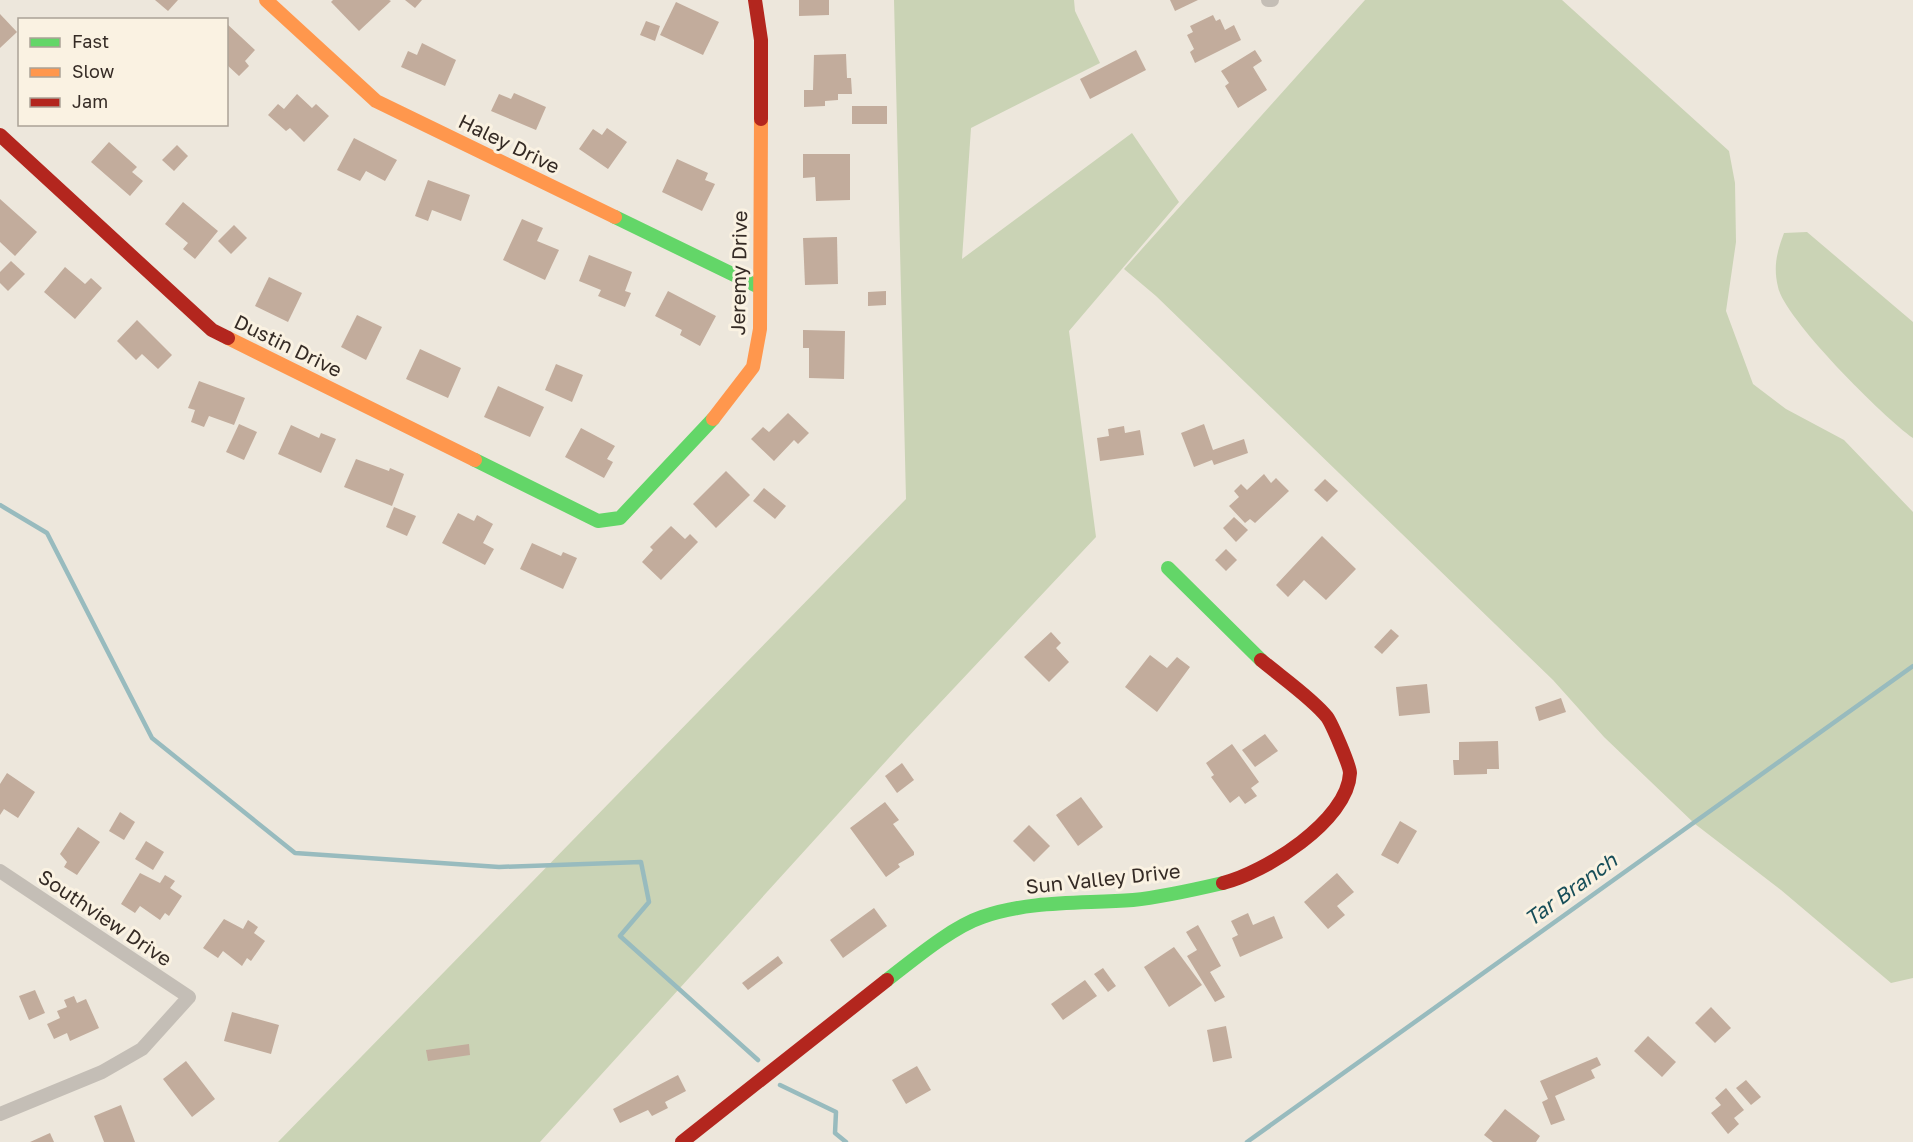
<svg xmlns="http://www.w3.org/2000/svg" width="1913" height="1142" viewBox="0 0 1913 1142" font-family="'Golos Text',sans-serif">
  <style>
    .green { fill: #cad3b5 }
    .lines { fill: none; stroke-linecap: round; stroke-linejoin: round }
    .stream { stroke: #98bbbe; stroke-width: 4.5 }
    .building { fill: #c2ac9c }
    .street { stroke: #c4beb6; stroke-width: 14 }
    .fast { stroke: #63d668; stroke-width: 14 }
    .slow { stroke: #ff974d; stroke-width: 14 }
    .jam { stroke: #b3261e; stroke-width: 14 }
    .labels { text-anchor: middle; stroke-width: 6; stroke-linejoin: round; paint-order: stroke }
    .street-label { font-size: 20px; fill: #352b25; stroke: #faf2e2 }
    .water-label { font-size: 21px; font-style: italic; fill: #174e59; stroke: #faf2e2 }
  </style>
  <rect width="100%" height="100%" fill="#ede7dc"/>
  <!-- green -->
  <g class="green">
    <path d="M894,0H1074L1075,11L1100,63L971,128L962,259L1132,133L1179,202L1069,331L1096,537L907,738L540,1142H278L906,499Z"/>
    <path d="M1365,0H1562L1729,151L1735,183L1736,242L1726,311L1753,384L1786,409L1844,440L1913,512V978L1891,983L1781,890L1695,824L1604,737L1553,680L1156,296L1124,269Z"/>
    <path d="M1807,232L1913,322V438C1884,418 1784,318 1778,287C1773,266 1777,252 1784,233Z"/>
  </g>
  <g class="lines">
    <!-- stream -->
    <g class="stream">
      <path d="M0,505L47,533L152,738L295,853L499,867L641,862L649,902L620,936L758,1060"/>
      <path d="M780,1085L836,1112L835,1133L846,1142"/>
      <path d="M1247,1142L1913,666"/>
    </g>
  </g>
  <!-- building -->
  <g class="building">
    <path d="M155,0H178L168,11Z"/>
    <path d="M333,0H389L391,1L359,31L331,2Z"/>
    <path d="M405,0H422L415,8Z"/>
    <path d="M799,0H829V15L799,16Z"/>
    <path d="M1170,0H1198L1175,11Z"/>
    <path d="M676,2L719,22L703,55L660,35Z"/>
    <path d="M0,14L17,32L0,48Z"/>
    <path d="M1213,15L1216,21L1220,19L1225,30L1234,25L1241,40L1195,63L1190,52L1194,49L1187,35L1193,32L1190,26Z"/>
    <path d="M646,21L660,26L655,41L640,35Z"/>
    <path d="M226,23L255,50L245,61L249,66L239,76L226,64Z"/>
    <path d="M422,43L456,60L445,86L401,67L408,51L417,55Z"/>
    <path d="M1136,50L1146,70L1090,99L1080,79Z"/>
    <path d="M1255,50L1262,61L1253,67L1267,90L1238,108L1225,86L1229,83L1221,71Z"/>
    <path d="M846,54L847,78H851L852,94H838V100L825,101V106L804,107V90H813L814,55Z"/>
    <path d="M514,93L546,107L536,130L491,111L499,94L511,99Z"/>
    <path d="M297,94L312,108L316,104L329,116L304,142L290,128L286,131L268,115L278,104L284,109Z"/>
    <rect x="852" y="106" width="35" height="18"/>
    <path d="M607,128L627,142L608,169L579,149L593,129L602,135Z"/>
    <path d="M354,138L397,160L385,181L366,171L360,181L337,170Z"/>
    <path d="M109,142L137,167L132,172L143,181L130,196L91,162Z"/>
    <path d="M177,145L188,156L174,171L162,160Z"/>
    <path d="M803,154H850V200L816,201L815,177L803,178Z"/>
    <path d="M677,159L708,173L705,180L715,184L702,211L662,192Z"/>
    <path d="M428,180L470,195L461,221L432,210L428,221L415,216Z"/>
    <path d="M0,199L37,232L15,256L0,242Z"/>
    <path d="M183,202L218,231L195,259L183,249L188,243L165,224Z"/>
    <path d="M522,219L543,228L537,241L559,250L545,280L503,260Z"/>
    <path d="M234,225L247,238L231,254L218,241Z"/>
    <path d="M837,237L838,284L805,285L803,238Z"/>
    <path d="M589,255L632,272L625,291L631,293L625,307L598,296L601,290L579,281Z"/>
    <path d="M11,261L25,274L8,291L0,283V272Z"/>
    <path d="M65,267L85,284L91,278L102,288L75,319L44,292Z"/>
    <path d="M269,277L302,293L288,322L255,306Z"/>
    <path d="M668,291L716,316L700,346L680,335L682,330L655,316Z"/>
    <path d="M886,291V305L868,306V292Z"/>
    <path d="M357,315L382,327L366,360L341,347Z"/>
    <path d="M137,320L172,355L158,369L142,354L136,360L117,341Z"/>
    <path d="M803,330L845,331L844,379L809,378V348H803Z"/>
    <path d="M420,349L461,368L448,398L406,379Z"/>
    <path d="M556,364L583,375L572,402L545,390Z"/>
    <path d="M199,381L245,398L234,425L209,416L204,427L191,422L195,410L188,408Z"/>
    <path d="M498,386L544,407L530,437L484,417Z"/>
    <path d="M788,413L809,433L798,444L794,440L774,461L751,439L763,427L769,432Z"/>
    <path d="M239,424L257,432L244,460L226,452Z"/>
    <path d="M1204,424L1213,450L1244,439L1248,453L1214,465L1212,460L1194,467L1181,433Z"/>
    <path d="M291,425L319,438L321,433L336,439L321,473L278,454Z"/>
    <path d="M1124,426L1125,433L1140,430L1144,455L1100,461L1097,438L1109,436L1108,429Z"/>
    <path d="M581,428L615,446L607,459L613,462L604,478L565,457Z"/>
    <path d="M356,459L389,471L390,468L404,474L392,506L344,487Z"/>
    <path d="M726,471L750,495L716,528L693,504Z"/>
    <path d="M1264,474L1271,483L1276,478L1289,491L1255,523L1250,519L1245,523L1229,506L1239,497L1234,491L1241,484L1247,490Z"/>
    <path d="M1325,479L1338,491L1327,502L1314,490Z"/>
    <path d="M764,488L786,506L775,519L753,501Z"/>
    <path d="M394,507L416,516L407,536L386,527Z"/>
    <path d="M458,513L474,521L477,515L493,524L483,543L494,549L485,565L442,543Z"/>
    <path d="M1234,517L1248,530L1236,542L1223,528Z"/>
    <path d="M671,526L685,539L690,534L698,542L661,580L642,562L653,550L650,547Z"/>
    <path d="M1322,536L1356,569L1326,600L1304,580L1288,597L1276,585Z"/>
    <path d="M532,543L561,556L563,552L577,558L563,589L520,569Z"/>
    <path d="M1226,549L1237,560L1226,571L1215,560Z"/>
    <path d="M1391,629L1399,636L1382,654L1374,647Z"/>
    <path d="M1051,632L1061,643L1056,648L1069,662L1049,682L1024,657Z"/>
    <path d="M1150,655L1167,668L1177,657L1190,667L1157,712L1125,687Z"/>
    <path d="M1427,684L1430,713L1399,716L1396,687Z"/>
    <path d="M1561,698L1566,712L1539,721L1535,707Z"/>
    <path d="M1265,734L1278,751L1255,767L1242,750Z"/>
    <path d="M1498,741L1499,769H1487V774L1454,775L1453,760H1459V742Z"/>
    <path d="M1232,744L1259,782L1251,788L1257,796L1245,804L1239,796L1230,803L1211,777L1214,775L1206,763Z"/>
    <path d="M902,763L914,780L897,793L885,776Z"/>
    <path d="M7,773L35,792L18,818L4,809L0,815V784Z"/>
    <path d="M1081,797L1103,827L1078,846L1056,815Z"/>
    <path d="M885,802L899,820L893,824L914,852V855L898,864L900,867L886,877L850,828Z"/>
    <path d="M120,812L135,822L124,840L109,831Z"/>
    <path d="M1400,821L1417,831L1398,864L1381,855Z"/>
    <path d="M1029,825L1050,846L1034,862L1013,841Z"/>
    <path d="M78,827L100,842L77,875L64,867L67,862L60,854Z"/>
    <path d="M146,841L164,852L153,870L135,859Z"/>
    <path d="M140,873L160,883L165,875L175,881L170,888L182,896L169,916L165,913L160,920L140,906L135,913L121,904Z"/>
    <path d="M1337,873L1354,892L1337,906L1345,915L1328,929L1304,902Z"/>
    <path d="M874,908L887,926L843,958L830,940Z"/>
    <path d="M1248,913L1253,925L1274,916L1283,938L1240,957L1232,938L1238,935L1231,921Z"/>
    <path d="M224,919L243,929L248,920L258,927L254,933L265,941L251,961L247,958L242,966L223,951L218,958L203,948Z"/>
    <path d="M1198,925L1221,966L1210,972L1225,997L1215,1002L1187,956L1197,950L1186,932Z"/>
    <path d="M1174,947L1202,985L1169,1007L1144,967Z"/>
    <path d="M778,956L783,963L748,990L742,983Z"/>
    <path d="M1103,968L1116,986L1108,992L1094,974Z"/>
    <path d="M1085,980L1097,996L1063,1020L1051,1004Z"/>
    <path d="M35,990L45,1013L29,1020L19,996Z"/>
    <path d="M74,996L77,1003L86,999L99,1028L70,1041L67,1033L54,1039L47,1024L60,1018L57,1011L67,1007L64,1000Z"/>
    <path d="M1711,1007L1731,1028L1715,1043L1695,1023Z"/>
    <path d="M232,1012L279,1025L271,1054L224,1041Z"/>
    <path d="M1226,1026L1232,1058L1213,1062L1207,1030Z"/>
    <path d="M1648,1036L1676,1062L1662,1077L1634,1051Z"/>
    <path d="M469,1044L470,1055L428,1061L426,1050Z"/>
    <path d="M1597,1057L1601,1065L1591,1070L1595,1078L1555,1096L1565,1120L1551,1125L1542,1102L1548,1099L1540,1081Z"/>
    <path d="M186,1061L215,1099L192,1117L163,1079Z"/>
    <path d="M917,1066L931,1090L906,1104L892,1080Z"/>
    <path d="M678,1075L686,1091L665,1102L668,1108L652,1116L648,1110L620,1123L613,1109Z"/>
    <path d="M1746,1080L1761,1097L1751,1105L1736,1088Z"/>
    <path d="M1726,1088L1744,1110L1734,1118L1739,1124L1728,1134L1711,1113L1721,1105L1715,1098Z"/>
    <path d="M121,1105L135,1142H104L94,1116Z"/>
    <path d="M1505,1109L1540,1136L1536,1142H1493L1484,1135Z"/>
    <path d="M50,1133L54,1142H30Z"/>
  </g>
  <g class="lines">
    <!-- street -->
    <g class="street">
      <path d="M1268,0H1272"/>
      <path d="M0,871L189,997L142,1049L102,1072L0,1114"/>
    </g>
    <!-- fast -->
    <g class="fast">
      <path d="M615,217L759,287"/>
      <path d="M475,460L598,521L620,518L713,419"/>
      <path d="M1168,568L1261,660"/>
      <path d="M887,980C913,960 952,927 982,917C1031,900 1082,904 1133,900C1163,897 1193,890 1223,883"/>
    </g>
    <!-- slow -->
    <g class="slow">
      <path d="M266,0L376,101L615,217"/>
      <path d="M228,338L475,460"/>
      <path d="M713,419L753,367L760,329L761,119"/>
    </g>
    <!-- jam -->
    <g class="jam">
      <path d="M755,0L761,40V119"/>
      <path d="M0,135L212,330L228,338"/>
      <path d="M1223,883C1264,873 1348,821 1350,773C1350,766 1332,724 1327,717C1313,699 1280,676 1261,660"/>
      <path d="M682,1142L887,980"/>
    </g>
  </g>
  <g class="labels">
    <!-- street labels -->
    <g class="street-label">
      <text transform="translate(509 144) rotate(26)" y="7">Haley Drive</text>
      <text transform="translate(739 273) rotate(-89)" y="7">Jeremy Drive</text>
      <text transform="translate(288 346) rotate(26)" y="7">Dustin Drive</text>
      <text transform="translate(1103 879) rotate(-6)" y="7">Sun Valley Drive</text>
      <text transform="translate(105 918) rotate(34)" y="7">Southview Drive</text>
    </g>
    <!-- water labels -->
    <g class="water-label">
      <text transform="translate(1571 890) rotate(-36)" y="7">Tar Branch</text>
    </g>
  </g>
  <!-- legend -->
  <rect x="18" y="18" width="210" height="108" fill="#faf2e2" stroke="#aba296" stroke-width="1.5"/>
  <rect x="30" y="38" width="30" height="9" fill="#63d668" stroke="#aba296" stroke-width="1.5"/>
  <text x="72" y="48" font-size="18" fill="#352b25">Fast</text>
  <rect x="30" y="68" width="30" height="9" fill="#ff974d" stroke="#aba296" stroke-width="1.5"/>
  <text x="72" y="78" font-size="18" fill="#352b25">Slow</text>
  <rect x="30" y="98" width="30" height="9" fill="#b3261e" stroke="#aba296" stroke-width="1.5"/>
  <text x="72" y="108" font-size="18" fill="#352b25">Jam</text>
</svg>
